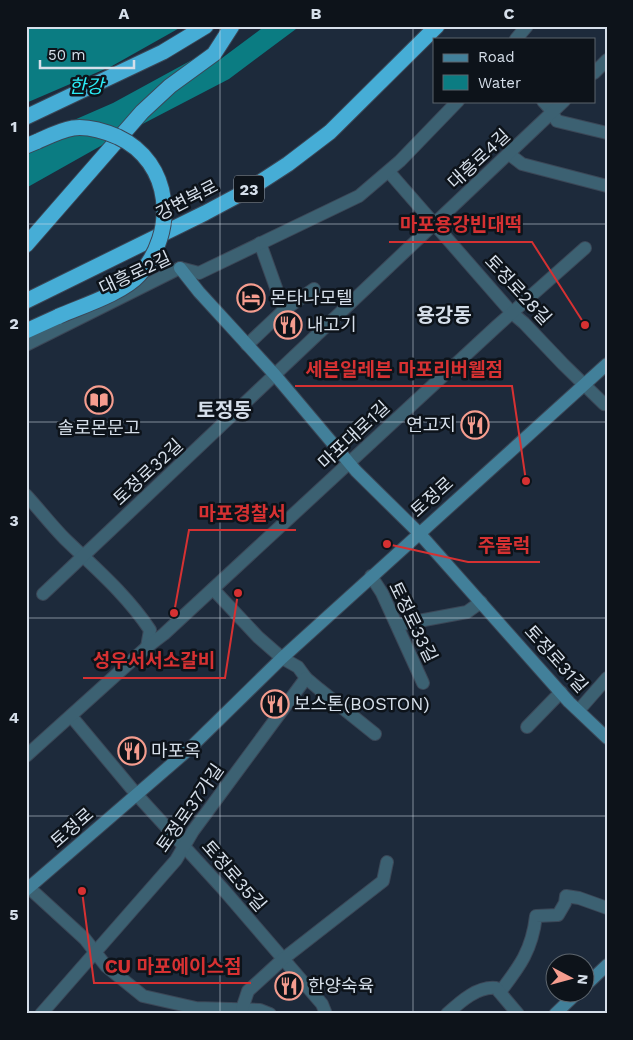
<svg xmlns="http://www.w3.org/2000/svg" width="633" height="1040" viewBox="0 0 633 1040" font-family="'Work Sans','Noto Sans KR',sans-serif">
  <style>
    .water { fill: #0b7c82 }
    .pier { fill: #1d2a3b }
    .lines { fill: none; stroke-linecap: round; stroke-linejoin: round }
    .street-casing { stroke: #3b4757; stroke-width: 14 }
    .secondary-casing { stroke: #3b4757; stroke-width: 14 }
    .highway-casing { stroke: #3b4757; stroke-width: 17 }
    .street { stroke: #3c6172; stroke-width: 12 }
    .secondary { stroke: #42809a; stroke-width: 12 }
    .highway { stroke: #46add6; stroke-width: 15 }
    .highway-bridge-casing { stroke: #3b4757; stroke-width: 17; stroke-linecap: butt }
    .highway-bridge { stroke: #46add6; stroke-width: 15 }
    .grid { fill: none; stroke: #d6dfea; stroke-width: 1; stroke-opacity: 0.55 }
    .labels { text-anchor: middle; stroke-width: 5; stroke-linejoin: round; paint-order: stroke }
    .shield { fill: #0d131a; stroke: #9aa2ac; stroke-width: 1 }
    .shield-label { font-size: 16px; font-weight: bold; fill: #d6dfea }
    .street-label { font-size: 18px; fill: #d6dfea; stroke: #0d131a }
    .poi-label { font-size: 18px; fill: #d6dfea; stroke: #0d131a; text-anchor: start }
    .water-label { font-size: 19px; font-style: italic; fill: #2aedf7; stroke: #0d131a }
    .quarter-label { font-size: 20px; font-weight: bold; fill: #d6dfea; stroke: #0d131a }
    .leader { fill: none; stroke: #d63132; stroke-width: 2 }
    .callout-dot { fill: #d63132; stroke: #0d131a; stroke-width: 2 }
    .callout-label { font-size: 19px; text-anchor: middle; font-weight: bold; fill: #d63132; stroke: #0d131a; stroke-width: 5; stroke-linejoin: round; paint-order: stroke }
    .neatline { fill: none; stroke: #d6dfea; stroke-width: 2 }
    .grid-label { font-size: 16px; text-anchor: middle; font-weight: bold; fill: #d6dfea }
  </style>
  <rect width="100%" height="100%" fill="#1d2a3b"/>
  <!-- water -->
  <path class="water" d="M26,26H300L229,79L106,143L26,188Z"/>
  <!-- pier -->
  <path class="pier" d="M183,26H265L218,61L212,49L113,103L26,141V103L112,66Z"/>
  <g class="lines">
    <!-- street casing -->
    <g class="street-casing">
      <g id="street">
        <path d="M516,39L527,26"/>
        <path d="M594,73L607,60"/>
        <path d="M543,101L553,112"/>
        <path d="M552,113L557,121L607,133"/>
        <path d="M509,154L522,164L607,186"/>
        <path d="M389,172L512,313L524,323L563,364L604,404L607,402"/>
        <path d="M260,243L284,310"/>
        <path d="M26,345L180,268L199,273L359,196L400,161L458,101"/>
        <path d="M247,345L284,310L314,289"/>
        <path d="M26,495C39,509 51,525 65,539C95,568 126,594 150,630L147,647"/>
        <path d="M371,576L382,593L423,683"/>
        <path d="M213,589L258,637L282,658L298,667L306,678L319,689L375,734"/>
        <path d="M43,594L564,101"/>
        <path d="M397,625L467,612L481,602"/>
        <path d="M579,710L607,678"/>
        <path d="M71,716L137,795L223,889L322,1004L326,1014"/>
        <path d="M527,727L561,692"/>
        <path d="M26,756L147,647L164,634L497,326L585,248"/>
        <path d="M26,885L85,939L106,966L143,996L196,1008L260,1010L270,1014"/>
        <path d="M500,992C520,966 532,950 536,916L558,915L565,903L566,896L579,898L607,908"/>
        <path d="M242,1009L248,991L283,959L383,881L387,862"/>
        <path d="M41,1014L176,860L193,831L306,678"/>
        <path d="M447,1014C461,1001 478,986 496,988L518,1014"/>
      </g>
    </g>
    <!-- secondary casing -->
    <g class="secondary-casing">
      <g id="secondary">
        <path d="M180,268L199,292L275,375L356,471L419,533L569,702L607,738"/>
        <path d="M26,890L187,751L282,658L607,364"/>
        <path d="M586,985L607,965"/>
        <path d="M555,1014L578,992"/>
      </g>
    </g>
    <!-- highway casing -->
    <g class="highway-casing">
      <g id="highway">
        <path d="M26,117L163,52L206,26"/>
        <path d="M26,146L38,141"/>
        <path d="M26,245L142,112L170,86L214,54L232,26"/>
        <path d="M26,301L205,213L248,190L288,164L330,132L437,26"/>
        <path d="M26,331L59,316"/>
      </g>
    </g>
    <!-- street -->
    <use href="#street" class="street"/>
    <!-- secondary -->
    <use href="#secondary" class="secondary"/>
    <!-- highway -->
    <use href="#highway" class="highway"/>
    <!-- highway-bridge casing -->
    <g class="highway-bridge-casing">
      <path id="highway-bridge" d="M38,141C49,136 61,130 73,128C88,126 104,131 118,137C172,162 178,232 139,275C123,293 82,306 59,316"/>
    </g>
    <!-- highway-bridge -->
    <use href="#highway-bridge" class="highway-bridge"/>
  </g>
  <!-- grid -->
  <path class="grid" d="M220,26V1014M413,26V1014M26,224H607M26,422H607M26,618H607M26,816H607"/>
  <!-- icons -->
  <defs>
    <g id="hotel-ring" transform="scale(1.4375)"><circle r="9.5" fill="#0d131a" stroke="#f59d8f" stroke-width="1.5"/><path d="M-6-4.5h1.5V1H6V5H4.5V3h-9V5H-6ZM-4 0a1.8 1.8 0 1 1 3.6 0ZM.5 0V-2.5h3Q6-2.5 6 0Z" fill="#f59d8f"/></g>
    <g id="restaurant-ring" transform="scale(1.4375)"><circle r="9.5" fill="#0d131a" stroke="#f59d8f" stroke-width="1.5"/><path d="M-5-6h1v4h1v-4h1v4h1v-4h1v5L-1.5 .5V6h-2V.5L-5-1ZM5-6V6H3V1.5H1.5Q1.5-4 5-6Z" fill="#f59d8f"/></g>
    <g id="library-ring" transform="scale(1.4375)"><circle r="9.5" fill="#0d131a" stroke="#f59d8f" stroke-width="1.5"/><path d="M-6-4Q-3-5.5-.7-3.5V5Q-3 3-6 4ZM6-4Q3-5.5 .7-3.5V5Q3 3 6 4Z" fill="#f59d8f"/></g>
  </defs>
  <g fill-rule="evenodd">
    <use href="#hotel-ring" x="251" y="298"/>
    <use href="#restaurant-ring" x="288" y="325"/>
    <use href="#library-ring" x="99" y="400"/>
    <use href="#restaurant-ring" x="475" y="425"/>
    <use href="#restaurant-ring" x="275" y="704"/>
    <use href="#restaurant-ring" x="132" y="751"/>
    <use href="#restaurant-ring" x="289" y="986"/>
  </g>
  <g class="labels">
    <!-- shield labels -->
    <rect class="shield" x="234" y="175.5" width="30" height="27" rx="4"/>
    <g class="shield-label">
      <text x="249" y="195">23</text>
    </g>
    <!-- street labels -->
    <g class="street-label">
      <text transform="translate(479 159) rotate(-43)" y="6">대흥로4길</text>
      <text transform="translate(187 200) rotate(-27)" y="6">강변북로</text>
      <text transform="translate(135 273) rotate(-25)" y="6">대흥로2길</text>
      <text transform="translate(518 290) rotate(47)" y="6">토정로28길</text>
      <text transform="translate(354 435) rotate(-43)" y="6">마포대로1길</text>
      <text transform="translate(148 472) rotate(-43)" y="6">토정로32길</text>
      <text transform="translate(432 497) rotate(-42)" y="6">토정로</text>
      <text transform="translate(413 622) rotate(64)" y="6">토정로33길</text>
      <text transform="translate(556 659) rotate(48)" y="6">토정로31길</text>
      <text transform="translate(190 808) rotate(-55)" y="6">토정로37가길</text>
      <text transform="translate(72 828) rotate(-41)" y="6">토정로</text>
      <text transform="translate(234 876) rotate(49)" y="6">토정로35길</text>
    </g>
    <!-- poi labels -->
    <g class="poi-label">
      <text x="270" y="304">몬타나모텔</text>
      <text x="307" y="331">내고기</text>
      <text x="456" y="431" text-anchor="end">연고지</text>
      <text x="99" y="434" text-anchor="middle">솔로몬문고</text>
      <text x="294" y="710">보스톤(BOSTON)</text>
      <text x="151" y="757">마포옥</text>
      <text x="308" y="992">한양숙육</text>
    </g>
    <!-- water labels -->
    <g class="water-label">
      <text x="86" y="93">한강</text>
    </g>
    <!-- quarter labels -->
    <g class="quarter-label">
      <text x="444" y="322">용강동</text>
      <text x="224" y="417">토정동</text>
    </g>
  </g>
  <!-- callouts -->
  <path class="leader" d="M585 325L532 242H389M526 481L512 386H295M174 613L189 530H296M387 544L468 562H540M238 593L225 678H83M82 891L94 983H251"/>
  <g class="callout-dot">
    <circle cx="585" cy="325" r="5"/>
    <circle cx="526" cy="481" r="5"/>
    <circle cx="174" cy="613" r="5"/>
    <circle cx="387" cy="544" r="5"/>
    <circle cx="238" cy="593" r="5"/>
    <circle cx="82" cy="891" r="5"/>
  </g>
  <g class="callout-label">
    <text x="461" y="231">마포용강빈대떡</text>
    <text x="404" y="376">세븐일레븐 마포리버웰점</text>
    <text x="242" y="520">마포경찰서</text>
    <text x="504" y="552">주물럭</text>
    <text x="154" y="667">성우서서소갈비</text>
    <text x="173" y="973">CU 마포에이스점</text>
  </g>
  <!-- border -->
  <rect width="633" height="1040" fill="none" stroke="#0d131a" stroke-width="55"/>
  <!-- legend -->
  <rect x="433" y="38" width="162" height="65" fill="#0d131a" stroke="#5d656d"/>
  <rect x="443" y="54" width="25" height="8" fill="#42809a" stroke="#5d656d"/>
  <text x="478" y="62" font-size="15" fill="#d6dfea">Road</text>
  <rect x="443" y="75" width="25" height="15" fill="#0b7c82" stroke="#5d656d"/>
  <text x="478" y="88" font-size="15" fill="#d6dfea">Water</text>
  <!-- north arrow -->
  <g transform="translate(570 978) rotate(96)"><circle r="24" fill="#0d131a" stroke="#5d656d"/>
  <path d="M0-4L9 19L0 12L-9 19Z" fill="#f59d8f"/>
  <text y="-8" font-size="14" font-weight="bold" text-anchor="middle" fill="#d6dfea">N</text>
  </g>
  <!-- scale -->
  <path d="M40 60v8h94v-8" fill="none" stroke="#d6dfea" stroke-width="2.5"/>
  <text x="48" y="60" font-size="15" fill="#d6dfea" stroke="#0d131a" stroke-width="4" paint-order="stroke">50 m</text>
  <rect x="28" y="28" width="578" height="984" class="neatline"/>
  <g class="grid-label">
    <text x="124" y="19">A</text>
    <text x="316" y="19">B</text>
    <text x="509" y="19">C</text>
    <text x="14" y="132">1</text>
    <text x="14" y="329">2</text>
    <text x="14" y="526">3</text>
    <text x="14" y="723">4</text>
    <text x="14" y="920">5</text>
  </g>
</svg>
